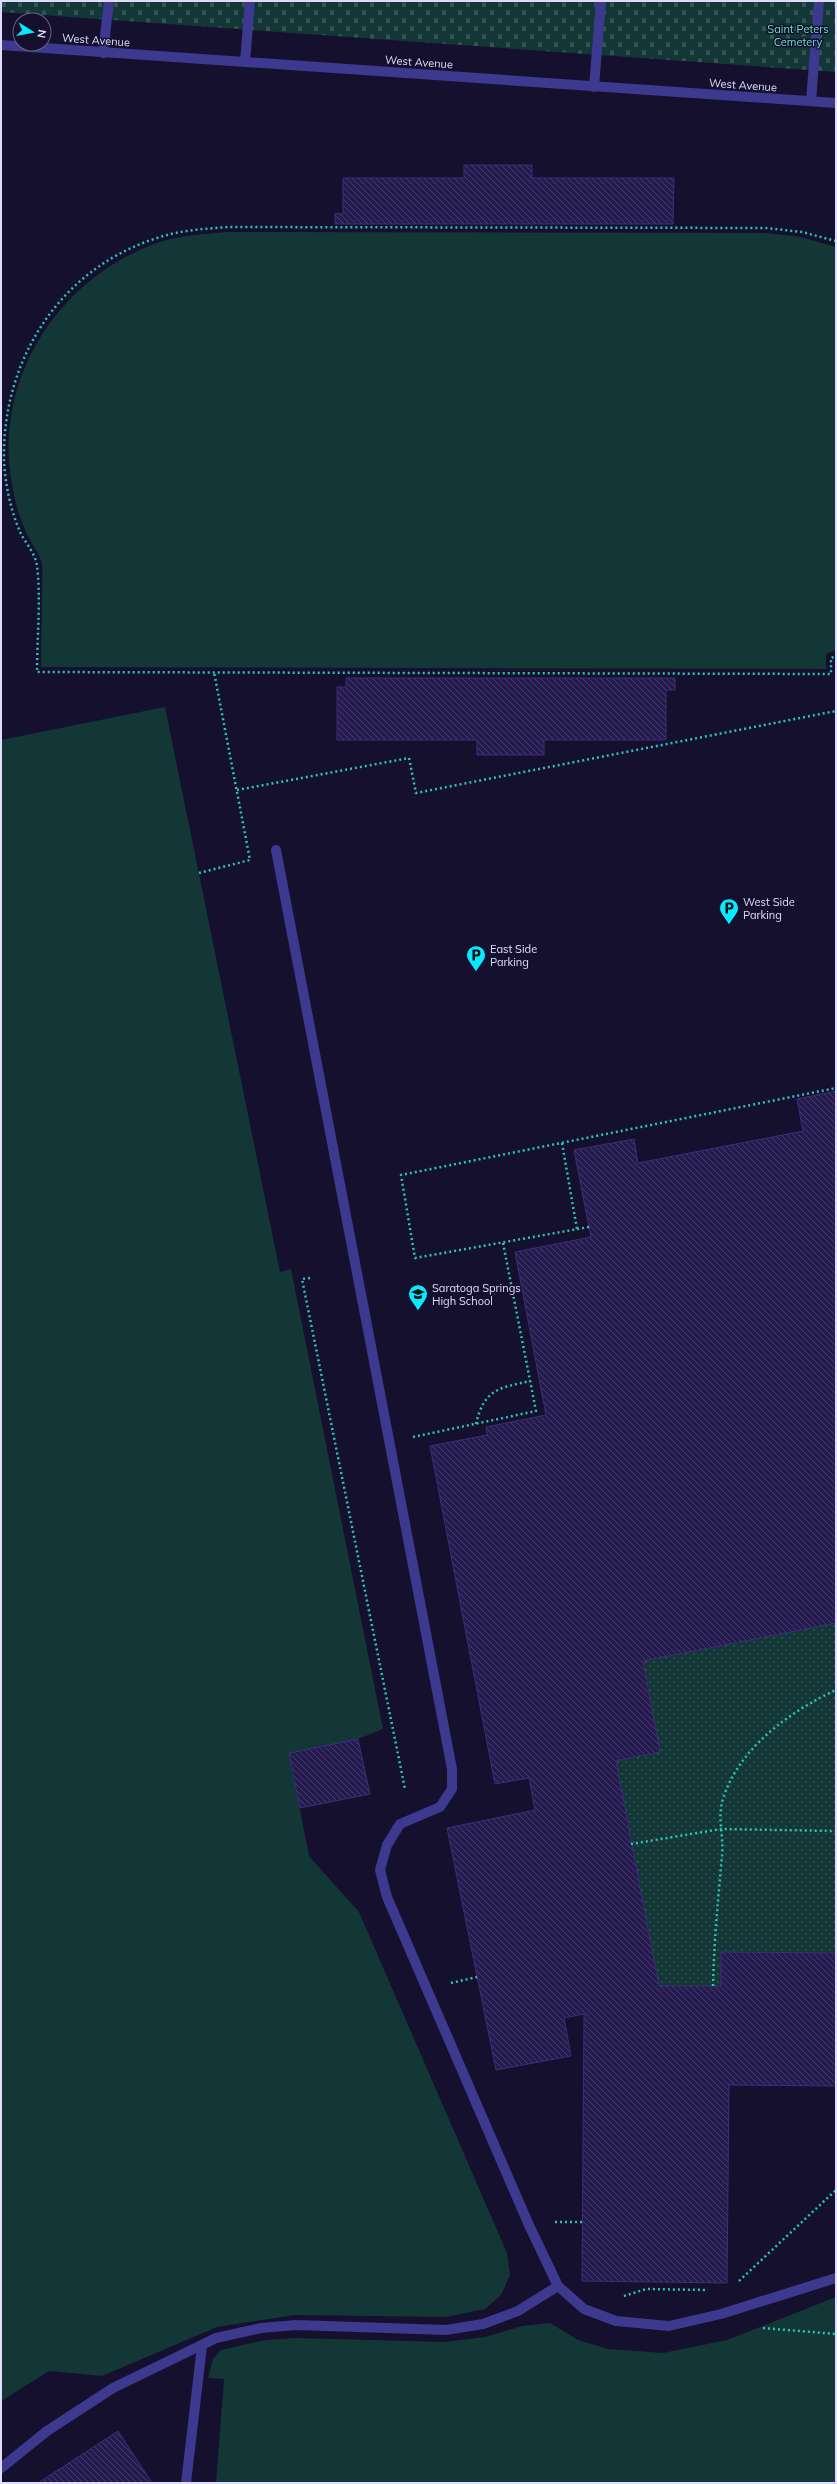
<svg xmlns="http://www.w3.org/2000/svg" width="837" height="2484" viewBox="0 0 837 2484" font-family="Mulish,sans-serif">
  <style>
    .grass { fill: url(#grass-dots) }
    .cemetery { fill: url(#cemetery-stones) }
    .park { fill: #133736 }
    .building { fill: url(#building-back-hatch); stroke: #3c2c7c }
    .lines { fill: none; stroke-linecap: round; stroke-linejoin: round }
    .path { stroke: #2bc4ba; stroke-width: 2.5; stroke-dasharray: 2 3; stroke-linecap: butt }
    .minor { stroke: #3c398e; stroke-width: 10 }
    .labels { text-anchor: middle; stroke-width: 3; stroke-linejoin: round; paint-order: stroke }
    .park-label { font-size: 11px; fill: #61e6c4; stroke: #15102d }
    .street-label { font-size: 11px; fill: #e0dcff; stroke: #15102d }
    .poi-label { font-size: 11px; fill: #e0dcff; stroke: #15102d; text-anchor: start }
  </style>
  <defs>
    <pattern id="grass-dots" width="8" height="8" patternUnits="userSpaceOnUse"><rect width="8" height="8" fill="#133736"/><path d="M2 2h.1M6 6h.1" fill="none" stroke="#355354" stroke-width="1.8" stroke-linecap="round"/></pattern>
    <pattern id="cemetery-stones" width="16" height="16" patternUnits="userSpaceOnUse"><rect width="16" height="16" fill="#133736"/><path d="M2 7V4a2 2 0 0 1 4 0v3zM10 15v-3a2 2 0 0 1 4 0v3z" fill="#355354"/></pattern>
    <pattern id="building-back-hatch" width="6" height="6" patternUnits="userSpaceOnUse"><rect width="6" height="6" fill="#251b4f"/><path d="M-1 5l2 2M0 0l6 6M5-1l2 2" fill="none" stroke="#443c69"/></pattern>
  </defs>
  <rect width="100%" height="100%" fill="#15102d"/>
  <!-- grass -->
  <path class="grass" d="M836,1623V1953L721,1952V1986H659L616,1761L660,1752L643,1661Z"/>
  <!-- cemetery -->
  <path class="cemetery" d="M1,1H836V72L1,12Z"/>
  <!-- park -->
  <g class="park">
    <path d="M228,232L766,233L801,237L836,247V650L826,654V669L41,667C41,643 42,618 42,594C42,585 43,574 42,564C40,554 30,542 26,532C16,510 11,485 9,462C3,363 66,276 157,243C180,235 205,234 228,232Z"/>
    <path d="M165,707L280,1272L291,1269L383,1729L358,1739L289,1754L309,1856L359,1912L507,2253L510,2275L501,2295L485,2309L446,2317L295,2315L217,2327L102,2376L49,2371L3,2400L1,2399V740Z"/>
    <path d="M836,2297V2483H216L224,2379L208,2378L213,2359L221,2350L265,2340L296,2338L445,2342L485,2337L522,2326L550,2323L578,2340L608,2349L663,2353L727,2340Z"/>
  </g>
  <!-- building -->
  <g class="building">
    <path d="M464,165H532V178H674L673,224H335V213L343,214V178H464Z"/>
    <path d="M346,678H675V690H666V740H544V755H477V740H337V687H346Z"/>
    <path d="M836,1091V1623L643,1661L660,1752L616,1761L659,1986H721V1952L836,1953V2086L729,2085L727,2283L582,2281L584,2014L564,2018L571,2056L496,2070L447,1828L535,1810L529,1778L495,1784L430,1446L487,1435L486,1427L546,1415L515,1252L591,1237L574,1150L634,1139L638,1163L803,1131L797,1099Z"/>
    <path d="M358,1739L370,1794L300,1808L289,1753Z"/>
    <path d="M118,2431L152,2483H38Z"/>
  </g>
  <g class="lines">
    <!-- path -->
    <g class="path">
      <path d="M836,241L802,232L766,228L228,227C204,229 180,230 157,238C59,269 2,361 4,460C5,484 11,512 21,534C26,543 36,555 37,566C41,597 37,639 37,672L831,674V658L836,656"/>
      <path d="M237,790L409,758L416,793L836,711"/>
      <path d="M199,873L250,860L214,672"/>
      <path d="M562,1143L577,1229"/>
      <path d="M589,1227L415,1258L401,1175L836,1088"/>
      <path d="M310,1278L302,1279L405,1789"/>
      <path d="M476,1424C484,1389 499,1388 530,1381"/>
      <path d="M413,1437L536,1411L503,1243"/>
      <path d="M631,1844L721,1829L836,1831"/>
      <path d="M451,1983L477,1977"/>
      <path d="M713,1986C714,1942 718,1900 722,1856C724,1837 717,1817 723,1799C738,1749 790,1711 836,1690"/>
      <path d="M555,2222H582"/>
      <path d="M739,2281L836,2190"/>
      <path d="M624,2296L646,2289L708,2290"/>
      <path d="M763,2328L836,2334"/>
    </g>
    <!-- minor -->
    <g class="minor">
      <path d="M1,45L836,103"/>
      <path d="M103,53L109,1"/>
      <path d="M245,62L250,1"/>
      <path d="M594,87L601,1"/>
      <path d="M811,101L819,1"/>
      <path d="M276,850L452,1769V1789L440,1807L400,1824L387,1845L380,1870L387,1897L528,2223L558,2286L584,2309L616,2321L669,2326L721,2314L836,2278"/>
      <path d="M1,2468L47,2431L113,2388L216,2338L261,2328L296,2325L446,2330L483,2324L518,2311L558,2286"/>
      <path d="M186,2483L202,2346"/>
    </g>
  </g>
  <!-- icons -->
  <defs>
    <g id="parking-pin" transform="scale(1)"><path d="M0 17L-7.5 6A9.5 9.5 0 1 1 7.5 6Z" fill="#08e8ff" stroke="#15102d"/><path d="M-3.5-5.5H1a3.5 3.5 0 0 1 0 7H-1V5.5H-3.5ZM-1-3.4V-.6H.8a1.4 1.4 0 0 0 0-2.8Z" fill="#111"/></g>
    <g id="school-pin" transform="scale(1)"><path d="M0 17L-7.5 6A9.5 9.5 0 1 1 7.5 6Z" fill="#08e8ff" stroke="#15102d"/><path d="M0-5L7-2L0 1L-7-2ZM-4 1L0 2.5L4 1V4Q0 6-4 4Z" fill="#111"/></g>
  </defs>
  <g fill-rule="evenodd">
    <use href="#parking-pin" x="729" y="908"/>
    <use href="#parking-pin" x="476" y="955"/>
    <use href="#school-pin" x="418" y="1294"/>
  </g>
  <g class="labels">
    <!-- park labels -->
    <g class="park-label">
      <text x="798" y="33">Saint Peters<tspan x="798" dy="13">Cemetery</tspan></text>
    </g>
    <!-- street labels -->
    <g class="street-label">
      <text transform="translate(96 40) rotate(4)" y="4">West Avenue</text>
      <text transform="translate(419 62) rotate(4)" y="4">West Avenue</text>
      <text transform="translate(743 85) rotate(4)" y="4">West Avenue</text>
    </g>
    <!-- poi labels -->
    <g class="poi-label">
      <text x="743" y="906">West Side<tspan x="743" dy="13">Parking</tspan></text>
      <text x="490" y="953">East Side<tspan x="490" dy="13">Parking</tspan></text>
      <text x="432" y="1292">Saratoga Springs<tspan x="432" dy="13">High School</tspan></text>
    </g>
  </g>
  <!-- border -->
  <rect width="837" height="2484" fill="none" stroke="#e0dcff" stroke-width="4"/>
  <!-- north arrow -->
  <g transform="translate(32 32) rotate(101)"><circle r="19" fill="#15102d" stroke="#666281"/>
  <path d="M0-3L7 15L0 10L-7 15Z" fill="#08e8ff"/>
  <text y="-6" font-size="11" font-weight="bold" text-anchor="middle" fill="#e0dcff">N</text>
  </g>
</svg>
